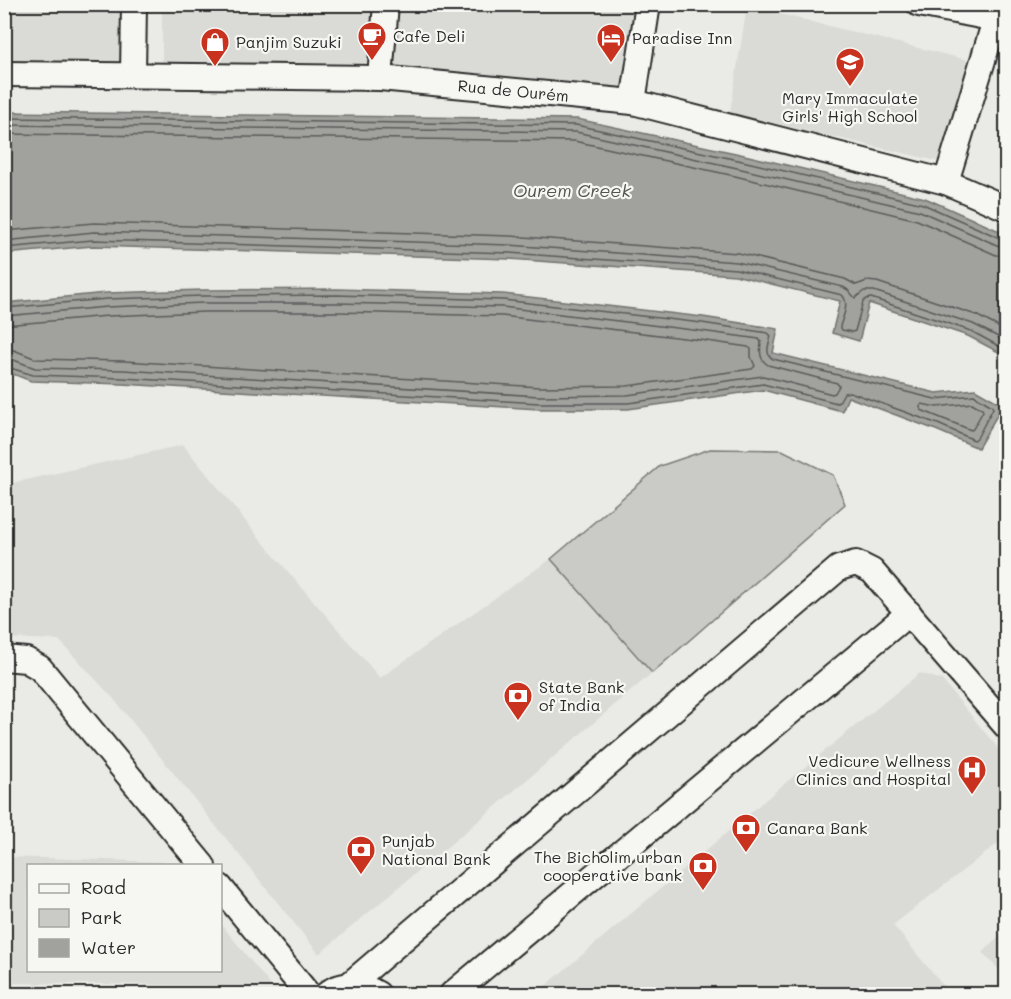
<svg xmlns="http://www.w3.org/2000/svg" width="1011" height="999" viewBox="0 0 1011 999" font-family="Mali,sans-serif">
  <style>
    .built { fill: #dadad6 }
    .green { fill: #cacac7; stroke: #7a7a79; stroke-width: 1.5 }
    .water { fill: #a1a19e; stroke: #727270; stroke-width: 1.5 }
    .lines { fill: none; stroke-linecap: round; stroke-linejoin: round }
    .shore { stroke: #5a5a59; stroke-width: 1.5 }
    .minor-casing { stroke: #2b2b2b; stroke-width: 28 }
    .minor { stroke: #f6f6f2; stroke-width: 24 }
    .labels { text-anchor: middle; stroke-width: 4.5; stroke-linejoin: round; paint-order: stroke }
    .poi-label { font-size: 16px; fill: #2b2b2b; stroke: #f6f6f2; text-anchor: start }
    .street-label { font-size: 16px; fill: #2b2b2b; stroke: #f6f6f2 }
    .water-label { font-size: 18px; font-style: italic; fill: #545453; stroke: #f6f6f2 }
  </style>
  <rect width="100%" height="100%" fill="#eaeae6"/>
  <filter id="ink" filterUnits="userSpaceOnUse"><feTurbulence type="fractalNoise" baseFrequency=".0167" numOctaves="2"/><feDisplacementMap in="SourceGraphic" scale="12" xChannelSelector="R" yChannelSelector="G"/><feConvolveMatrix kernelMatrix="1 2 1 2 8 2 1 2 1" color-interpolation-filters="sRGB"/></filter>
  <g filter="url(#ink)">
    <!-- built -->
    <g class="built">
      <path d="M4,5H128L127,70L5,63Z"/>
      <path d="M162,5H373L372,63H162Z"/>
      <path d="M398,5H640L630,88L393,65Z"/>
      <path d="M747,6L972,61L946,163L730,113Z"/>
      <path d="M5,423L12,424V483L183,445L271,552L380,678L551,559L652,673L489,812L319,954L113,698L59,640L5,638Z"/>
      <path d="M920,673L942,680L1006,758V837L893,925L950,994H536L783,785Z"/>
      <path d="M5,857L170,862L173,865L28,866V970H220L221,924L271,986L5,983Z"/>
      <path d="M1006,929V977L983,953Z"/>
    </g>
    <!-- green -->
    <path class="green" d="M710,449L782,450L833,475L845,504L652,673L551,559L660,466Z"/>
    <!-- water -->
    <g class="water">
      <path d="M5,112L577,119L740,154L925,198L1006,234V356L968,336L869,303L859,341L832,333L840,301L735,275L509,259L93,246L5,254Z"/>
      <path d="M337,289L503,294L703,317L778,329L773,353L936,393L975,389L1003,405L978,448L936,430L848,397L842,411L763,390L628,409H539L122,384L31,381L5,371V303L106,293L203,290Z"/>
    </g>
    <g class="lines">
      <!-- shore -->
      <g class="shore">
        <path d="M4,118L576,125L738,160L923,204L1002,239H1006"/>
        <path d="M4,125L576,132L737,168L920,211L999,246L1006,247"/>
        <path d="M4,134L574,141L735,176L917,220L996,255L1006,256"/>
        <path d="M4,231L94,223L510,236L738,253L845,279L856,285L867,281L877,282L976,315L1006,331"/>
        <path d="M4,241L94,232L509,245L737,262L843,287L848,290L855,298L864,291H874L973,324L1006,341"/>
        <path d="M4,248L93,240L509,253L736,269L842,295C850,303 843,317 840,326L842,330L852,332L855,331L863,302L866,299L871,298L971,331L1006,350"/>
        <path d="M4,308L107,299L203,296L337,295L503,300L702,323L768,333L771,336C769,344 764,354 773,359L935,399L974,395L992,406L993,408L977,438L974,440L938,424L850,392L844,393L839,402L837,403L763,384L628,403H539L123,378L33,375L4,366"/>
        <path d="M4,316L107,307L204,303H337L502,307L701,331L759,339L761,342C760,352 759,359 768,365L837,383L839,386L835,393L832,394L763,376L627,395L539,396L123,370L35,368L11,359L4,358"/>
        <path d="M4,325L108,316L204,312H337L502,316L700,340L748,347L751,349V357L755,366L752,369L627,386L539,387L124,361L36,359L14,350L4,349"/>
        <path d="M972,403L982,409L983,411L973,429L971,430L921,410L920,407L922,404L936,407Z"/>
      </g>
      <!-- minor casing -->
      <g class="minor-casing">
        <g id="minor">
          <path d="M919,4L996,19H1006"/>
          <path id="s1" d="M4,74L380,78L633,102L946,182L1006,208"/>
          <path d="M133,75L134,4"/>
          <path d="M380,78L386,4"/>
          <path d="M633,102L648,4"/>
          <path d="M946,182L1000,4"/>
          <path d="M4,658L26,660L40,668L203,866"/>
          <path d="M220,887L308,994"/>
          <path d="M349,985L839,568L856,563L872,571L1006,726"/>
          <path d="M327,994C341,981 363,985 378,994"/>
          <path d="M452,994L909,613"/>
        </g>
      </g>
      <!-- minor -->
      <use href="#minor" class="minor"/>
    </g>
  </g>
  <!-- icons -->
  <defs>
    <g id="cafe-pin" transform="scale(1.5)"><path d="M0 17L-7.5 6A9.5 9.5 0 1 1 7.5 6Z" fill="#c8321e" stroke="#f6f6f2"/><path d="M-5.5-4.5H6V0H3Q3 3.5 0 3.5H-2.5Q-5.5 3.5-5.5 0ZM3-3.2v2h1.7v-2ZM-6 4.5H4V6H-6Z" fill="#fff"/></g>
    <g id="hotel-pin" transform="scale(1.5)"><path d="M0 17L-7.5 6A9.5 9.5 0 1 1 7.5 6Z" fill="#c8321e" stroke="#f6f6f2"/><path d="M-6-4.5h1.5V1H6V5H4.5V3h-9V5H-6ZM-4 0a1.8 1.8 0 1 1 3.6 0ZM.5 0V-2.5h3Q6-2.5 6 0Z" fill="#fff"/></g>
    <g id="shop-pin" transform="scale(1.5)"><path d="M0 17L-7.5 6A9.5 9.5 0 1 1 7.5 6Z" fill="#c8321e" stroke="#f6f6f2"/><path d="M-5-2.5h2.3a2.7 3.5 0 0 1 5.4 0H5L5.5 6h-11ZM-1.5-2.5h3a1.5 2.3 0 0 0-3 0Z" fill="#fff"/></g>
    <g id="school-pin" transform="scale(1.5)"><path d="M0 17L-7.5 6A9.5 9.5 0 1 1 7.5 6Z" fill="#c8321e" stroke="#f6f6f2"/><path d="M0-5L7-2L0 1L-7-2ZM-4 1L0 2.5L4 1V4Q0 6-4 4Z" fill="#fff"/></g>
    <g id="bank-pin" transform="scale(1.5)"><path d="M0 17L-7.5 6A9.5 9.5 0 1 1 7.5 6Z" fill="#c8321e" stroke="#f6f6f2"/><path d="M-6-4H6V4H-6ZM0-2.3a2.3 2.3 0 1 0 0 4.6a2.3 2.3 0 1 0 0-4.6Z" fill="#fff"/></g>
    <g id="hospital-pin" transform="scale(1.5)"><path d="M0 17L-7.5 6A9.5 9.5 0 1 1 7.5 6Z" fill="#c8321e" stroke="#f6f6f2"/><path d="M-5-5h3v3.5h4V-5h3V5h-3V1.5h-4V5h-3Z" fill="#fff"/></g>
  </defs>
  <g fill-rule="evenodd">
    <use href="#cafe-pin" x="372" y="36"/>
    <use href="#hotel-pin" x="611" y="38"/>
    <use href="#shop-pin" x="215" y="42"/>
    <use href="#school-pin" x="850" y="62"/>
    <use href="#bank-pin" x="518" y="696"/>
    <use href="#hospital-pin" x="972" y="770"/>
    <use href="#bank-pin" x="746" y="828"/>
    <use href="#bank-pin" x="361" y="850"/>
    <use href="#bank-pin" x="703" y="866"/>
  </g>
  <g class="labels">
    <!-- poi labels -->
    <g class="poi-label">
      <text x="393" y="42">Cafe Deli</text>
      <text x="632" y="44">Paradise Inn</text>
      <text x="236" y="48">Panjim Suzuki</text>
      <text x="850" y="104" text-anchor="middle">Mary Immaculate<tspan x="850" dy="18">Girls' High School</tspan></text>
      <text x="539" y="693">State Bank<tspan x="539" dy="18">of India</tspan></text>
      <text x="951" y="767" text-anchor="end">Vedicure Wellness<tspan x="951" dy="18">Clinics and Hospital</tspan></text>
      <text x="767" y="834">Canara Bank</text>
      <text x="382" y="847">Punjab<tspan x="382" dy="18">National Bank</tspan></text>
      <text x="682" y="863" text-anchor="end">The Bicholim urban<tspan x="682" dy="18">cooperative bank</tspan></text>
    </g>
    <!-- street labels -->
    <g class="street-label">
      <text dy="6" stroke="none"><textPath href="#s1" startOffset="510">Rua de Ourém</textPath></text>
    </g>
    <!-- water labels -->
    <g class="water-label">
      <text x="572" y="197">Ourem Creek</text>
    </g>
  </g>
  <!-- margin -->
  <rect width="1011" height="999" fill="none" stroke="#f6f6f2" stroke-width="24"/>
  <rect x="12" y="12" width="987" height="975" fill="none" stroke="#2b2b2b" stroke-width="2" filter="url(#ink)"/>
  <!-- legend -->
  <rect x="27" y="864" width="195" height="108" fill="#f6f6f2" stroke="#a5a5a2" stroke-width="1.5"/>
  <rect x="39" y="884" width="30" height="9" fill="#f6f6f2" stroke="#a5a5a2" stroke-width="1.5"/>
  <text x="81" y="894" font-size="18" fill="#2b2b2b">Road</text>
  <rect x="39" y="909" width="30" height="18" fill="#cacac7" stroke="#a5a5a2" stroke-width="1.5"/>
  <text x="81" y="924" font-size="18" fill="#2b2b2b">Park</text>
  <rect x="39" y="939" width="30" height="18" fill="#a1a19e" stroke="#a5a5a2" stroke-width="1.5"/>
  <text x="81" y="954" font-size="18" fill="#2b2b2b">Water</text>
</svg>
